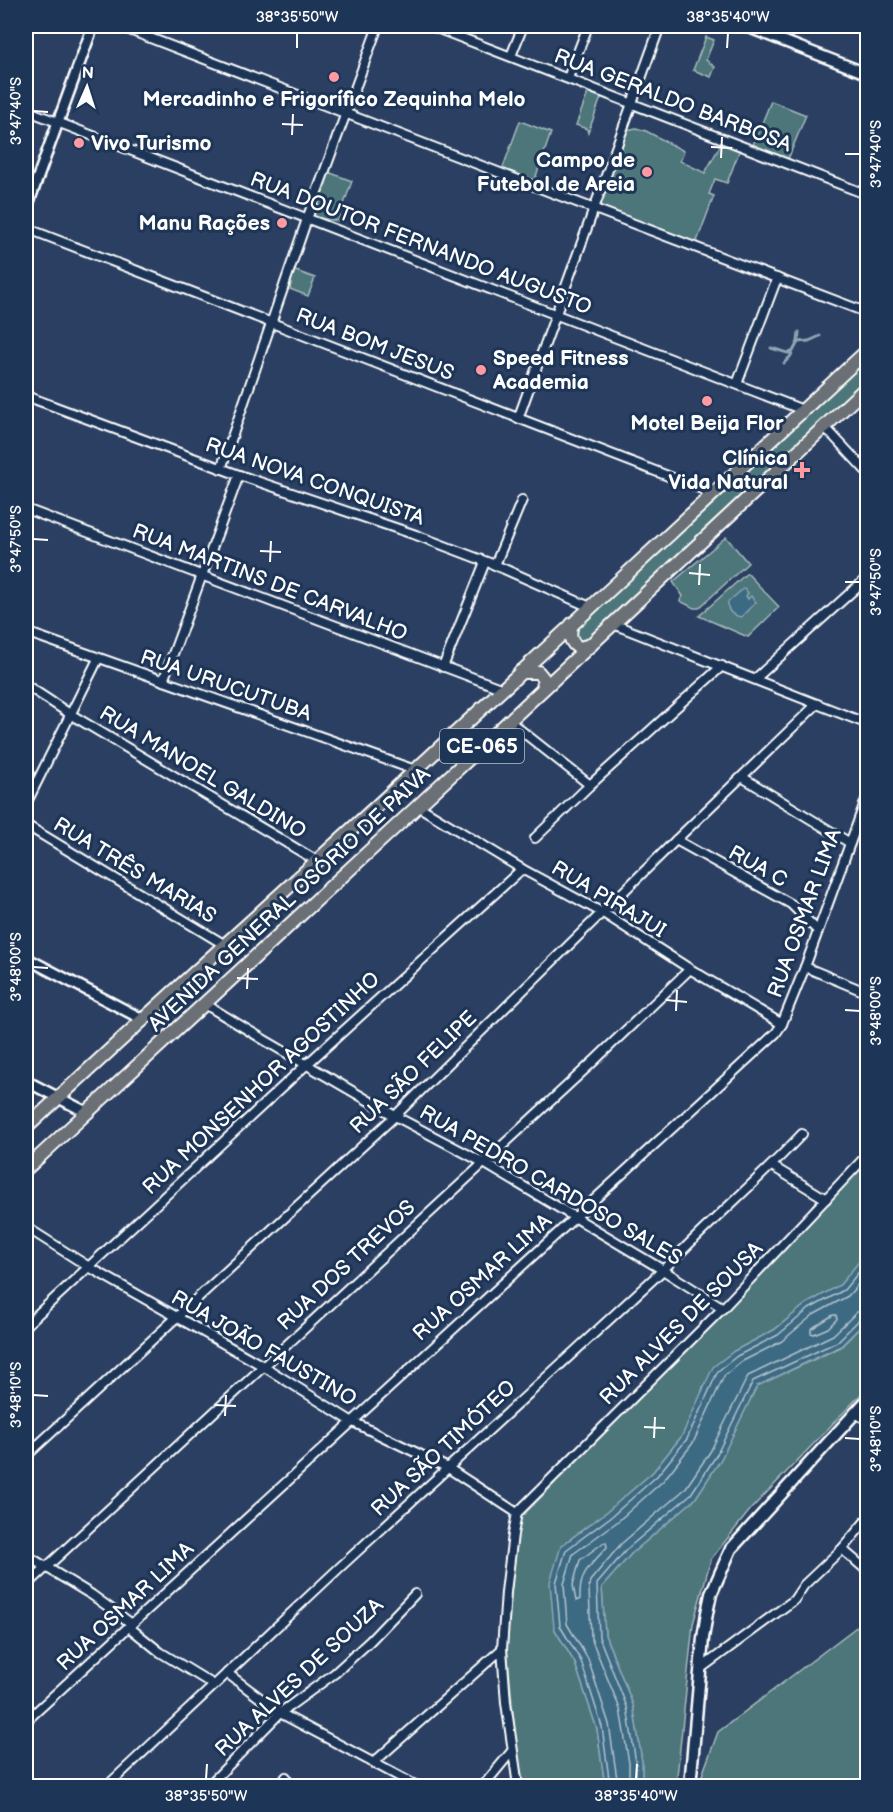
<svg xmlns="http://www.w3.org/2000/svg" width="893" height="1812" viewBox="0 0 893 1812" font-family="'Balsamiq Sans',sans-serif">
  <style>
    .green { fill: #4d767a; stroke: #a6babc; stroke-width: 1.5 }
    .water { fill: #3e6a83; stroke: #8ba6b5; stroke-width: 1.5 }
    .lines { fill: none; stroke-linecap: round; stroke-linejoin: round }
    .shore { stroke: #b2c3cd; stroke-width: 1.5 }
    .stream { stroke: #8ba6b5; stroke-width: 3 }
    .minor-casing { stroke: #fff; stroke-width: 12 }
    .tertiary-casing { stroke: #fff; stroke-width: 14 }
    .secondary-casing { stroke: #fff; stroke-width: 15 }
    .primary-casing { stroke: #fff; stroke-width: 16 }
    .minor { stroke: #1d3557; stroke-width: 8 }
    .tertiary { stroke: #1d3557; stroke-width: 9 }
    .secondary { stroke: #1d3557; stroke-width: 10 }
    .primary { stroke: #6b6f75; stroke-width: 12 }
    .ticks { fill: none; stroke: #fff; stroke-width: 2 }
    .poi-dot { fill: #ff9aa2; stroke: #1d3557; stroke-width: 2 }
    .labels { text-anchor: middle; stroke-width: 6; stroke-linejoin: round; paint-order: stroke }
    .shield { fill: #1d3557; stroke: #bbc2cd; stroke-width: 1.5 }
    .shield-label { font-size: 20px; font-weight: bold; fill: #fff }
    .poi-label { font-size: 21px; font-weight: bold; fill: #fff; stroke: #1d3557; text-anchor: end }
    .street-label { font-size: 21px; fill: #fff; stroke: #1d3557 }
    .neatline { fill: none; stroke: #fff; stroke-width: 2 }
    .ticks-label { font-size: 15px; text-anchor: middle; fill: #fff }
  </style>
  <rect width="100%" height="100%" fill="#2b3f62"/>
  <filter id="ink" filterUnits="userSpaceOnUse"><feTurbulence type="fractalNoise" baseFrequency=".0167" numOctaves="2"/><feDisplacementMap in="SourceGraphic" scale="12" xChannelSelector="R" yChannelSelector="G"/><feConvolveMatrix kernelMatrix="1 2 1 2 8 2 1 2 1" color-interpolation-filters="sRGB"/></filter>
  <g filter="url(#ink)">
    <!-- green -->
    <g class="green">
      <path d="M706,37L714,40L706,60L715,67L711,77L693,70Z"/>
      <path d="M589,90L602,95L588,133L587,129L576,125Z"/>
      <path d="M771,101L806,115L788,159L753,145Z"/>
      <path d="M520,121L551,133L534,182L502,170Z"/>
      <path d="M636,128L646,131L684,151L680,161L705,173L722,142L740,149L727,183L715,179L709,194L714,196L696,244L599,207L627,130Z"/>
      <path d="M328,172L352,181L338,221L312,217Z"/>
      <path d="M293,270L315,278L308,296L290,289Z"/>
      <path d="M867,358V378L585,642H577L575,629Z"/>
      <path d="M726,537L748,563L699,608H694L680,601L683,596L673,582Z"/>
      <path d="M747,573L779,607L748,637L699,616Z"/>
      <path d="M867,1158V1254L863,1257L840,1285L806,1304L774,1330L734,1351L703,1387L700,1399L682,1436L653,1472L608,1511L561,1546L554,1628L575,1663L597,1729L605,1786H523L516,1746L507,1649L514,1555L521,1517L735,1301Z"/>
      <path d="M867,1320V1388L751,1509L711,1559L693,1624L676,1786H642V1762L633,1705L605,1635L602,1587L631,1554L695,1499L721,1459L757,1386L841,1347Z"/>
      <path d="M863,1622L868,1626L867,1786H698L718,1732Z"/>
    </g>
    <!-- water -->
    <g class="water">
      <path d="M744,588L748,593L746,596L748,599L751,596L756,602L741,617C732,615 727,612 728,602Z"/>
      <path d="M867,1254V1320L841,1346L757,1386L721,1459L695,1499L631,1554L602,1587L605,1635L633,1705L642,1762V1786H605L597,1729L575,1663L554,1628L550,1582L561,1546L608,1511L653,1472L682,1436L713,1367L734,1351L774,1330L806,1304L840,1285L863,1257Z"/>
    </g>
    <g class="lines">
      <!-- shore -->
      <g class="shore">
        <path d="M833,1315H836L837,1319L828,1328L814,1334L811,1333V1329Z"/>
        <path d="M606,1542L607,1547C590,1567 579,1571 580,1599L576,1601L573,1585L580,1560L603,1543Z"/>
        <path d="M610,1786L602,1727L581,1661L560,1626L556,1583L566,1550L612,1516L657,1476L687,1439L718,1371L737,1356L778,1335L809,1309L844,1290L868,1261"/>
        <path d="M618,1786L609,1724L588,1659L567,1624L564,1584L573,1554L617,1522L663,1481L693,1443L724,1376L741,1362L782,1341L813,1315L848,1296L868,1273"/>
        <path d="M629,1786V1763L620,1709L591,1638L589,1588L590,1581L621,1544L685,1489L710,1452L748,1376L833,1335L857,1312L868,1309"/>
        <path d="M636,1786V1763L627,1707L599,1637L597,1584L627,1549L691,1494L716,1456L753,1381L837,1342L861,1318L868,1317"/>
      </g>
      <!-- stream -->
      <g class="stream">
        <path d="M799,332L798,342L809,341L820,336"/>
        <path d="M771,348L788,353L792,352"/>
        <path d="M784,363L790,357L798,342"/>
      </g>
      <!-- minor casing -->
      <g class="minor-casing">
        <g id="minor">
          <path d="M119,26L508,176L868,313"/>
          <path d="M431,26L868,195"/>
          <path d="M511,56L523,26"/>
          <path d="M568,78L588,26"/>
          <path d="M26,110L803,410"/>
          <path d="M26,228L712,493"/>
          <path d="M737,384L777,278"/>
          <path d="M26,396L239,475L416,535L495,565L590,607"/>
          <path d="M518,419L660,26"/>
          <path d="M824,426L868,473"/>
          <path d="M221,469L307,219L378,26"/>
          <path d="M26,509L503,689"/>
          <path d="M495,565L522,500"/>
          <path d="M613,624L868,724"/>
          <path d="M26,632L415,770"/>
          <path d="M443,667L485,562"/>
          <path d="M755,679L868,577"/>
          <path d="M163,681L239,475"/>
          <path d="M26,685L70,714L317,861"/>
          <path d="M509,721L590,785"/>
          <path d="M742,777L850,843"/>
          <path d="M26,804L98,659"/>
          <path d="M418,806L522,869L603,913L690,969L782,1024"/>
          <path d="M26,825L225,945"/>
          <path d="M535,838L590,785L722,666"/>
          <path d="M676,840L791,904L818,931"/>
          <path d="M805,967L868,993"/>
          <path d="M205,1004L266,1041L395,1116L484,1163L663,1270L723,1308"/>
          <path d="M772,1166L826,1199"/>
          <path d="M26,1227L89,1267L263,1366L351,1421L448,1468L517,1513"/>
          <path d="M26,1325L306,1065L522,869"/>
          <path d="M854,1413L868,1420"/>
          <path d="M26,1456L395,1116L676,840L817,704"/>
          <path d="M842,1549L864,1568L868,1569"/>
          <path d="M26,1555L92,1595L132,1624"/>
          <path d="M26,1586L595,1060L690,969"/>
          <path d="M129,1627L160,1652L214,1685"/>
          <path d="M700,1669L794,1600L804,1585L842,1549L868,1518"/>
          <path d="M227,1673L280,1713L417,1786"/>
          <path d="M26,1721L776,1033L782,1024L805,967L868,794"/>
          <path d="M373,1763L502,1649"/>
          <path d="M107,1786L338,1569L663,1270C708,1223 758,1181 802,1134"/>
          <path d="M208,1786L280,1713L335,1673L370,1641L415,1594"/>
          <path d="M280,1786L286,1777"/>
          <path d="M483,1786L512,1751"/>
          <path d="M518,1786L506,1703L502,1649L506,1592L513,1534L517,1513L723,1308L868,1154"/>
        </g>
      </g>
      <!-- tertiary casing -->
      <g class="tertiary-casing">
        <g id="tertiary">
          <path d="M745,26L868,74"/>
          <path d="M26,210L93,26"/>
          <path d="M26,958L142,1019"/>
          <path d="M26,1081L88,1113"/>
        </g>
      </g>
      <!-- secondary casing -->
      <g class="secondary-casing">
        <path id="secondary" d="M690,1786L703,1638L707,1613L711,1594L731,1549L868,1399"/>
      </g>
      <!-- primary casing -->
      <g class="primary-casing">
        <g id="primary">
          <path d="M572,624C569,634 569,642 579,648L591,645"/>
          <path d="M520,672H538L543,678L544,688"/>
          <path d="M26,1128C142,1019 261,913 378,805C542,654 704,501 868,350"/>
          <path d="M26,1169L418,806L868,386"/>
        </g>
      </g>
      <!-- minor -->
      <use href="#minor" class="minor"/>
      <!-- tertiary -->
      <use href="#tertiary" class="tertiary"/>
      <!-- secondary -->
      <use href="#secondary" class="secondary"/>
      <!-- primary -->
      <use href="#primary" class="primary"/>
    </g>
  </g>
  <!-- ticks -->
  <path class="ticks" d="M297,48V33M727,48L728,33M33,111L48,112M282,124L303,125M292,135L293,114M711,147L732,148M845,154H860M721,158L722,137M33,539L48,540M260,551L281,552M270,562L271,541M689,573L710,575M845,582H860M699,585L700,564M33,967L48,968M237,978L258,979M247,989L248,968M666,1000L687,1002M845,1010L860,1011M676,1011L677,990M33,1395L48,1396M215,1405L236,1406M225,1416L226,1395M644,1427L665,1428M654,1438L655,1417M845,1438L860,1439M206,1779L207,1764M636,1779L637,1764"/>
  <!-- markers -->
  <g class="poi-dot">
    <circle cx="334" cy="77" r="6"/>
    <circle cx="79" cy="143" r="6"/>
    <circle cx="647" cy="172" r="6"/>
    <circle cx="282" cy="223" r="6"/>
    <circle cx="481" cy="370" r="6"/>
    <circle cx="707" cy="401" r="6"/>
    <path d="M799 461h6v6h6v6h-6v6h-6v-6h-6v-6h6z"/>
  </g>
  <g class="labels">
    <!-- shield labels -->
    <rect class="shield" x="440" y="729" width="84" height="34" rx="4.5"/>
    <g class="shield-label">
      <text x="482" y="753">CE-065</text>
    </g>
    <!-- poi labels -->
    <g class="poi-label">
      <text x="334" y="106" text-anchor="middle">Mercadinho e Frigorífico Zequinha Melo</text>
      <text x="91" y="150" text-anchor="start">Vivo Turismo</text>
      <text x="635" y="167">Campo de<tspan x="635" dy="24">Futebol de Areia</tspan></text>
      <text x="270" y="230">Manu Rações</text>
      <text x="493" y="365" text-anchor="start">Speed Fitness<tspan x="493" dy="24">Academia</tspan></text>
      <text x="707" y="430" text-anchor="middle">Motel Beija Flor</text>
      <text x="788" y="465">Clínica<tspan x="788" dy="24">Vida Natural</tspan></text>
    </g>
    <!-- street labels -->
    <g class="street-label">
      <text transform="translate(673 100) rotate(21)" y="7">RUA GERALDO BARBOSA</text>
      <text transform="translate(421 243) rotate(21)" y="7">RUA DOUTOR FERNANDO AUGUSTO</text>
      <text transform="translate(375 344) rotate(21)" y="7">RUA BOM JESUS</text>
      <text transform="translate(315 481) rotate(19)" y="7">RUA NOVA CONQUISTA</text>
      <text transform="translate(270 582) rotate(21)" y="7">RUA MARTINS DE CARVALHO</text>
      <text transform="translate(226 685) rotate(19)" y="7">RUA URUCUTUBA</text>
      <text transform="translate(203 772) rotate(31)" y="7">RUA MANOEL GALDINO</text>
      <text transform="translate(758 866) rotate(29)" y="7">RUA C</text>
      <text transform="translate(135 870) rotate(31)" y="7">RUA TRÊS MARIAS</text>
      <text transform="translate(289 899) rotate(-43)" y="7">AVENIDA GENERAL OSÓRIO DE PAIVA</text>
      <text transform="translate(609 899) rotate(31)" y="7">RUA PIRAJUI</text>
      <text transform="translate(804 913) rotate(-70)" y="7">RUA OSMAR LIMA</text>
      <text transform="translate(413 1072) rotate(-44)" y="7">RUA SÃO FELIPE</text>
      <text transform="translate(261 1083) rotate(-43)" y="7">RUA MONSENHOR AGOSTINHO</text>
      <text transform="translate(551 1185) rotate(30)" y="7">RUA PEDRO CARDOSO SALES</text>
      <text transform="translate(346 1265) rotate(-43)" y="7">RUA DOS TREVOS</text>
      <text transform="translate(482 1277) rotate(-42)" y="7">RUA OSMAR LIMA</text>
      <text transform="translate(681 1323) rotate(-45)" y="7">RUA ALVES DE SOUSA</text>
      <text transform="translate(264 1348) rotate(30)" y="7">RUA JOÃO FAUSTINO</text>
      <text transform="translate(443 1448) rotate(-43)" y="7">RUA SÃO TIMÓTEO</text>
      <text transform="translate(125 1606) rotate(-43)" y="7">RUA OSMAR LIMA</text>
      <text transform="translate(299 1677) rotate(-43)" y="7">RUA ALVES DE SOUZA</text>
    </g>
  </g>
  <!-- margin -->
  <rect width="893" height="1812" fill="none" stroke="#1d3557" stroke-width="66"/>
  <!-- north arrow -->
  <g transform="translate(87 87) rotate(3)" stroke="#1d3557" stroke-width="4.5" paint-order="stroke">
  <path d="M0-4.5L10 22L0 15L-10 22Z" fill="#ffffff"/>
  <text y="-9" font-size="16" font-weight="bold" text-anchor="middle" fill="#ffffff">N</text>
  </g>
  <rect x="33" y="33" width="827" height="1746" class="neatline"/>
  <g class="ticks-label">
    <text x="297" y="22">38°35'50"W</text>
    <text x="728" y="22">38°35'40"W</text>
    <text transform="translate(16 111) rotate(-90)" y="5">3°47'40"S</text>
    <text transform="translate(876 154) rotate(-90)" y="5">3°47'40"S</text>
    <text transform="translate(16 539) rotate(-90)" y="5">3°47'50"S</text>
    <text transform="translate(876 582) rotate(-90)" y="5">3°47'50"S</text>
    <text transform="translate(16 967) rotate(-90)" y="5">3°48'00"S</text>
    <text transform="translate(876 1011) rotate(-90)" y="5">3°48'00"S</text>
    <text transform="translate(16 1395) rotate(-90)" y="5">3°48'10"S</text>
    <text transform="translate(876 1439) rotate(-90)" y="5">3°48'10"S</text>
    <text x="206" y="1801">38°35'50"W</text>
    <text x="636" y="1801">38°35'40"W</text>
  </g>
</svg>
